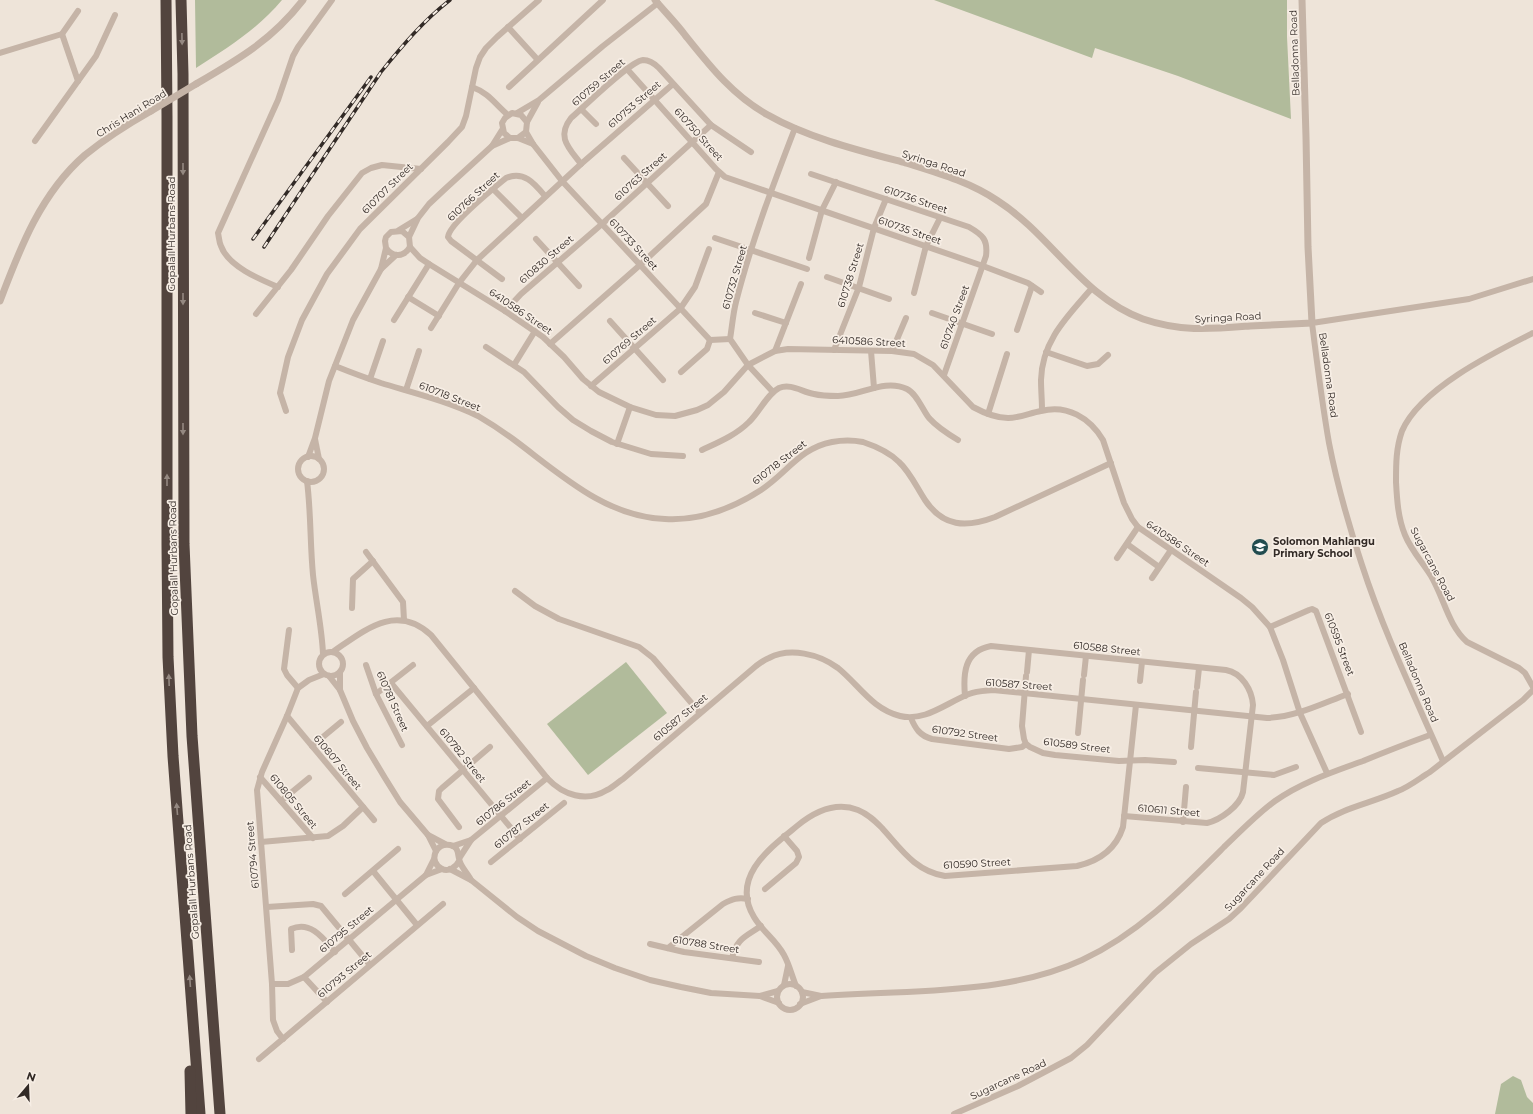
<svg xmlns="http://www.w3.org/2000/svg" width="1533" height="1114" viewBox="0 0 1533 1114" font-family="Montserrat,sans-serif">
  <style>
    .green { fill: #b1bb9b }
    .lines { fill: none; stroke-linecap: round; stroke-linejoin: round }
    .minor { stroke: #c5b4a7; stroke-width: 6 }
    .tertiary { stroke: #c5b4a7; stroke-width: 7 }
    .motorway { stroke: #52443e; stroke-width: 11 }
    .rail-casing { stroke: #322a26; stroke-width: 3.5 }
    .rail { stroke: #f7eee5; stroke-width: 2; stroke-dasharray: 6; stroke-linecap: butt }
    .tertiary-bridge { stroke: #c5b4a7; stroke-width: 7 }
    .oneway { fill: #948881 }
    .labels { text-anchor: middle; stroke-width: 3.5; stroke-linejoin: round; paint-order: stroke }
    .street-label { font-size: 10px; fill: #322a26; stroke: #f7eee5 }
    .poi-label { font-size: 10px; font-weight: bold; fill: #322a26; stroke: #f7eee5; text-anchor: start }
  </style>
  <rect width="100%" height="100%" fill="#eee4d9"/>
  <!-- green -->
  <g class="green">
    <path d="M195,0H282C258,29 227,48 196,68Z"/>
    <path d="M934,0H1287V37L1291,119L1178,76L1095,48L1092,58Z"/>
    <path d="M626,662L667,713L588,775L547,724Z"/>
    <path d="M1513,1076L1521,1080L1527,1097L1533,1103V1114H1495L1501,1084Z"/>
  </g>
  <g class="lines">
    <!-- minor -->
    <g class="minor">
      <path d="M508,27L537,59"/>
      <path d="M62,34L78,81"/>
      <path d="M0,53L62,34L78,11"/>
      <path d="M627,69L716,169L725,177L983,266L1028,283L1041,292"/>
      <path d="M472,87C489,93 495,104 508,115"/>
      <path d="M509,87L603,0"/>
      <path d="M581,109L596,124"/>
      <path d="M517,113L539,100L603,46L658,3"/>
      <path d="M527,122L538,102"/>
      <path d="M526,132L533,144L562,181L710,340L730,339"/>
      <path d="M518,138L526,132L527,122L521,115L512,113L505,118L502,123L504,133L510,138H518L533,144"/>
      <path d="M35,141L96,56L115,15"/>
      <path d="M492,146L502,130"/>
      <path d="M624,158L668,206"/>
      <path d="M581,164C569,148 556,137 571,118C583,108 630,61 643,60C649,60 655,64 659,68L711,125L751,152"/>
      <path d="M811,174L969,227C983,235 988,240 986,256L944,375"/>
      <path d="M493,189L522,218"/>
      <path d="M399,230L417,219"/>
      <path d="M409,237L418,218L429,204L445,189L492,146L510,138"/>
      <path d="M715,238L807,269"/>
      <path d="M536,239L579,286"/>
      <path d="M410,247L420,258L429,264L505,311L543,337L564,357L583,379L599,392L630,407L656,415L675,416L697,410L708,405L724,392L748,365L775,351L788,349L892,351L914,354L933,365L973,407C984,413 996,418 1008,418C1019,418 1030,413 1041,411C1067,404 1090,418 1103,440L1124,503L1132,519L1138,527L1241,598L1252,607L1270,627L1283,660L1300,713L1327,773"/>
      <path d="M809,258L822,210L836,182"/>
      <path d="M381,269L396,255"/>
      <path d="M827,277L889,299"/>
      <path d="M502,279L451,241L448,237C449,224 494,188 506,178C524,170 535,184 545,196"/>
      <path d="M278,287C259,279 228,266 221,246C219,242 219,237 218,233L278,100L293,56L298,47L332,0"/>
      <path d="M914,293L926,246L940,218"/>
      <path d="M408,297L439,316"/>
      <path d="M505,311L521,294L602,224L711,125"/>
      <path d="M755,313L786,323"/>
      <path d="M932,313L992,334"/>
      <path d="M256,314L291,270L328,216L362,173L371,168L382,165L421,169"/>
      <path d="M394,320L429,264"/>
      <path d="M610,321L663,380"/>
      <path d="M431,328L459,283L477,260L581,164L673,84"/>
      <path d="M1017,330L1032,286"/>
      <path d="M1533,333C1493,353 1420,389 1402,431C1396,448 1396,464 1396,482C1397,500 1398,518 1405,535C1411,550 1423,563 1431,576C1444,598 1448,625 1467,642L1519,668L1525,673L1533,687"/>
      <path d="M550,344L640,265L706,204L719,172"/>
      <path d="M486,347L524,372L558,407L573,420L591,431L612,442L651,454L683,456"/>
      <path d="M834,350L859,287L874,228L886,199"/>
      <path d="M775,351L801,284"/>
      <path d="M871,351L874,388"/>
      <path d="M892,351L906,318"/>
      <path d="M1046,352L1087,366L1098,364L1108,355"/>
      <path d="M514,365L535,331"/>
      <path d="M335,366C350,372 366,378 381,383C414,393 447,401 478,416C490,423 502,431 513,439C559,473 605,517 665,519C699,521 733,508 761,490C787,473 800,448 832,442C842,440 853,440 863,442C875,446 890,453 899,462C910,472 917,488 925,500C943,527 966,528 995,517L1111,463"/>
      <path d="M681,372L707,349L710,340"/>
      <path d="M370,379L383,341"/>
      <path d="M591,386L680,309L695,287L709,249"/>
      <path d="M406,390L419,351"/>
      <path d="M773,392L748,365L730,339C732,327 733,314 736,302C751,243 773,185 795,128"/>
      <path d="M1042,410C1042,400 1041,390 1041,380C1042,340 1068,316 1092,288"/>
      <path d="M286,411L280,393L288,357L302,320L327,274L360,229L448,142L462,127L466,116L476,68L480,57L486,48L497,37L539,0"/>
      <path d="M988,414L1007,354"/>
      <path d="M315,439L319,459"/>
      <path d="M617,444L630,407"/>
      <path d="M702,450C719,442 736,435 749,422C759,413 767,394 779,388C791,383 802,392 814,394C822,396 830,396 838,396C861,396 884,378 907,389C917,394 922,409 929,418C937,427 948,434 958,440"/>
      <circle cx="311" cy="469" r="13"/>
      <path d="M308,457L315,438L329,381L353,320L381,269L386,248L385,241L386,237L391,232L402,231L409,237L410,247C404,257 393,258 386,248"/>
      <path d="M307,481C311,512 310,544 313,575C316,602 322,628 323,654"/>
      <path d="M1127,544L1159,567"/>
      <path d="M366,552L403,602L404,620"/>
      <path d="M1117,558L1138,527"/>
      <path d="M1152,578L1171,550"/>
      <path d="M515,591L535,606L559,619L639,647L653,658L700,713"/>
      <path d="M352,608L353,579L373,561"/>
      <path d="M1270,627L1309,610L1312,609L1316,611L1361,732"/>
      <path d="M289,630L284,669L287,675L298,688"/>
      <path d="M334,651C365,630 396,603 431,635L547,778C563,795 586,803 607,790C613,787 618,782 623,779L756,666C760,663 764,660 769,658C790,647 819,654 838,668C859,685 872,709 900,716C925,722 946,703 969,694C977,691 984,691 993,690L1267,718C1296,717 1321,704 1348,694"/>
      <circle cx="331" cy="664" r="12"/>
      <path d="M366,665L376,694L402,745"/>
      <path d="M1027,672L1029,650"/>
      <path d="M1084,675L1086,656"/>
      <path d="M329,676L340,690L353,721L367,748L385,778L400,802L428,835L436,851"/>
      <path d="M1026,676L1022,726L1024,739L1026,744L1030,747L1043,753L1055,755L1119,761L1145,760L1174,762"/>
      <path d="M1140,681L1142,662"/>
      <path d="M391,683L520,839"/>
      <path d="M1197,687L1199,668"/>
      <path d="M340,690V672"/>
      <path d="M376,694L413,665"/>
      <path d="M965,696C963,674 964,651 991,646L1226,670C1242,673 1252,690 1253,705L1243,792C1240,806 1220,820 1207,823L1124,816"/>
      <path d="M287,716L374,820"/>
      <path d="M911,718C915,728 920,736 932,739L1009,749L1022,747L1026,744"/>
      <path d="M427,726L474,688"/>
      <path d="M1078,733L1083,680"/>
      <path d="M312,746L341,722"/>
      <path d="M1191,747L1196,692"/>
      <path d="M1443,761C1415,697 1384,633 1362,565C1349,526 1337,484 1329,443C1322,403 1317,363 1312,323L1469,299L1533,279"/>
      <path d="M1198,768L1274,775L1296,767"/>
      <path d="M260,777L313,838"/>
      <path d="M281,801L309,778"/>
      <path d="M1183,822L1186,787"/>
      <path d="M459,827L438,799L439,791L442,788L490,747"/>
      <path d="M428,835L445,844"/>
      <path d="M261,842L328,836L343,826L363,807"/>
      <path d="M453,846L471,840"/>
      <path d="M460,857L471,840L547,778"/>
      <path d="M459,861C456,867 449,872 442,869C428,862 435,842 450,845C460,847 457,855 460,862C462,868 468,874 471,880"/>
      <path d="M491,862L564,803"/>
      <path d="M450,869L471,880L517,917L538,931L586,956L615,968L650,980L681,987L711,993L760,996L779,1003"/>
      <path d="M373,871L417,925"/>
      <path d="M426,875L434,859"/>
      <path d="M765,889L796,863L799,857L797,851L784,836"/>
      <path d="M345,894L398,849"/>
      <path d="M267,907L313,904L321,906L370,965"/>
      <path d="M650,944L684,952L759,962"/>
      <path d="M668,948L723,904C732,899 738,897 748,899"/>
      <path d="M292,950L291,929C311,920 324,939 335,952"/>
      <path d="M732,958C737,938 745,937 761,926"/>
      <path d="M304,977L327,1002"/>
      <path d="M272,984H288L304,977L426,875L442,869"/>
      <circle cx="790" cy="997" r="13"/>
      <path d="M784,985L788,966"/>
      <path d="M796,986C792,976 789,964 784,955C776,940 762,931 754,917C730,877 770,848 797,826C814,812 835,801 858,810C868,814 875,821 882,828C901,849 915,871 945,876L1077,866C1099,861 1116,849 1123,827L1136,705"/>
      <path d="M802,992L821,996C850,994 878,993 907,992C966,989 1028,985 1082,960C1138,934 1181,890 1224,847C1241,831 1257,814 1275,801C1302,782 1333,772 1363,761C1385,752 1408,743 1430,735"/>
      <path d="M760,996L778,991"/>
      <path d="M800,1004L821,996"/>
      <path d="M283,1039L277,1031L273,1020L272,984L257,790L262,772L287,716L298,688L309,680L324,674"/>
      <path d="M259,1059L443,904"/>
      <path d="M954,1114L1018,1086L1071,1058L1087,1045L1155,973L1191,944L1229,919L1241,908L1321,823C1345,807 1372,803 1398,791C1409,787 1420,778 1430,772L1523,700L1533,690"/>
    </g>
    <!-- tertiary -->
    <g class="tertiary">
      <path d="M655,0C665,12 676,23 685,35C709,65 733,96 768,115C808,138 861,151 906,163C938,173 970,182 998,201C1051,235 1082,297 1143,319C1181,332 1211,329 1250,326C1271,325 1291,324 1312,323L1308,247L1306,137L1302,0"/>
      <path d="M196,84C239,59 272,40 303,0"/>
      <path d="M0,301C20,248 41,193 85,155C106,138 128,124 151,111"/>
    </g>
    <!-- motorway -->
    <g class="motorway">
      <path d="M166,0L167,116V544L168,657L173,756L200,1114"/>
      <path d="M181,0L183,74L184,544L192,736L220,1114"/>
      <path d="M190,1071L191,1114"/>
    </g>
    <!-- rail casing -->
    <g class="rail-casing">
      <g id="rail">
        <path d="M253,239L371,77"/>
        <path d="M264,247L381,72C402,46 424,20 450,0"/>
      </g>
    </g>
    <!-- rail -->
    <use href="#rail" class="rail"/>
    <!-- tertiary-bridge -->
    <path class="tertiary-bridge" d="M151,111L196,84"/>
  </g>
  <!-- one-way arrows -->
  <defs><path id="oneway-solid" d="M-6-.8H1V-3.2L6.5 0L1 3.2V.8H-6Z"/></defs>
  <g class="oneway">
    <use href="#oneway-solid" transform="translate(182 39) rotate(89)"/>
    <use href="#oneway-solid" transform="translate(183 169) rotate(90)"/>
    <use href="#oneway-solid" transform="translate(183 299) rotate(90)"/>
    <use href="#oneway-solid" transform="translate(183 429) rotate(90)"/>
    <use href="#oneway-solid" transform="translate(167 480) rotate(-90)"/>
    <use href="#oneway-solid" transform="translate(169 680) rotate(-92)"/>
    <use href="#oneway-solid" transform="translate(177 809) rotate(-95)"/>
    <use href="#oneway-solid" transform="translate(190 981) rotate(-94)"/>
  </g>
  <!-- icons -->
  <defs>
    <g id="school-disc" transform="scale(0.9)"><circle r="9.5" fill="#214c4f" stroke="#f7eee5"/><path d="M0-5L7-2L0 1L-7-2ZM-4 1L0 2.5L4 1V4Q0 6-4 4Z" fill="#fff"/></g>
  </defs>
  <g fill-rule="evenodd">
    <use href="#school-disc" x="1260" y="547"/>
  </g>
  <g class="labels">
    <!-- street labels -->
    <g class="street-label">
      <text transform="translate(1294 53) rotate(-92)" y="4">Belladonna Road</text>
      <text transform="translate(598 82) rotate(-41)" y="4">610759 Street</text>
      <text transform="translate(634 104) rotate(-41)" y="4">610753 Street</text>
      <text transform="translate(131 113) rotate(-32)" y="4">Chris Hani Road</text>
      <text transform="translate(699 134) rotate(48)" y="4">610750 Street</text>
      <text transform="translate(934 163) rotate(18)" y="4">Syringa Road</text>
      <text transform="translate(640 176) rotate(-42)" y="4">610763 Street</text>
      <text transform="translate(387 188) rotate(-45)" y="4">610707 Street</text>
      <text transform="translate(473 196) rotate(-43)" y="4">610766 Street</text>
      <text transform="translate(916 199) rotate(19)" y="4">610736 Street</text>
      <text transform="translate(910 230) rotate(19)" y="4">610735 Street</text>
      <text transform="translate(171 234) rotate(-90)" y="4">Gopalall Hurbans Road</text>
      <text transform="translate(634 244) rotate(47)" y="4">610733 Street</text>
      <text transform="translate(546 259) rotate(-41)" y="4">610830 Street</text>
      <text transform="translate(850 275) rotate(-73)" y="4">610738 Street</text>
      <text transform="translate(734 277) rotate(-74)" y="4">610732 Street</text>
      <text transform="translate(521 311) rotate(34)" y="4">6410586 Street</text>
      <text transform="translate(954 317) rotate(-70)" y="4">610740 Street</text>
      <text transform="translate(1228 317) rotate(-3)" y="4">Syringa Road</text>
      <text transform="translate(629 340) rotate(-41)" y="4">610769 Street</text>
      <text transform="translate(869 341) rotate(3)" y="4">6410586 Street</text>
      <text transform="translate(1329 375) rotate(82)" y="4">Belladonna Road</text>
      <text transform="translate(450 396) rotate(21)" y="4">610718 Street</text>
      <text transform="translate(779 462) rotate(-38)" y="4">610718 Street</text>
      <text transform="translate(1178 543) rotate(34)" y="4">6410586 Street</text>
      <text transform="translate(173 558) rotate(-91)" y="4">Gopalall Hurbans Road</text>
      <text transform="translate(1433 564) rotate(62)" y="4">Sugarcane Road</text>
      <text transform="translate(1340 644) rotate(69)" y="4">610595 Street</text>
      <text transform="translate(1107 648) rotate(6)" y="4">610588 Street</text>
      <text transform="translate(1419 682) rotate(67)" y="4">Belladonna Road</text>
      <text transform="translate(1019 684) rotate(4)" y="4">610587 Street</text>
      <text transform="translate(393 701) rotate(66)" y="4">610781 Street</text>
      <text transform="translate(680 717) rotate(-40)" y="4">610587 Street</text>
      <text transform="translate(965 733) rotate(8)" y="4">610792 Street</text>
      <text transform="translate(1077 745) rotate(7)" y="4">610589 Street</text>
      <text transform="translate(463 755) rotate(51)" y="4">610782 Street</text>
      <text transform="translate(338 762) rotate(50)" y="4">610807 Street</text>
      <text transform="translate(294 801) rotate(50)" y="4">610805 Street</text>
      <text transform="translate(503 802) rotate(-39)" y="4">610786 Street</text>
      <text transform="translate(1169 810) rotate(5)" y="4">610611 Street</text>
      <text transform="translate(521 825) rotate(-39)" y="4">610787 Street</text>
      <text transform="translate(252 855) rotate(-95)" y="4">610794 Street</text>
      <text transform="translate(977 863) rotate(-3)" y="4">610590 Street</text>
      <text transform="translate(1254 879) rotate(-47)" y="4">Sugarcane Road</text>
      <text transform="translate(191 882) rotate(-94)" y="4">Gopalall Hurbans Road</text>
      <text transform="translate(346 929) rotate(-40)" y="4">610795 Street</text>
      <text transform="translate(706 944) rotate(9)" y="4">610788 Street</text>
      <text transform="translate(344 974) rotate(-40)" y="4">610793 Street</text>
      <text transform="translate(1008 1079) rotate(-25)" y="4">Sugarcane Road</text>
    </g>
    <!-- poi labels -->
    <g class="poi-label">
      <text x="1273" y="545">Solomon Mahlangu<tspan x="1273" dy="12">Primary School</tspan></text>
    </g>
  </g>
  <!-- north arrow -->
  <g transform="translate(28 1086) rotate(19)" stroke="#f7eee5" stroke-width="3" paint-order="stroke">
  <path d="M0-3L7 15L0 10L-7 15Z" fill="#322a26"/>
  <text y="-6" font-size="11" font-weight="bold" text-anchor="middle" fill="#322a26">N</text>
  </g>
</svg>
